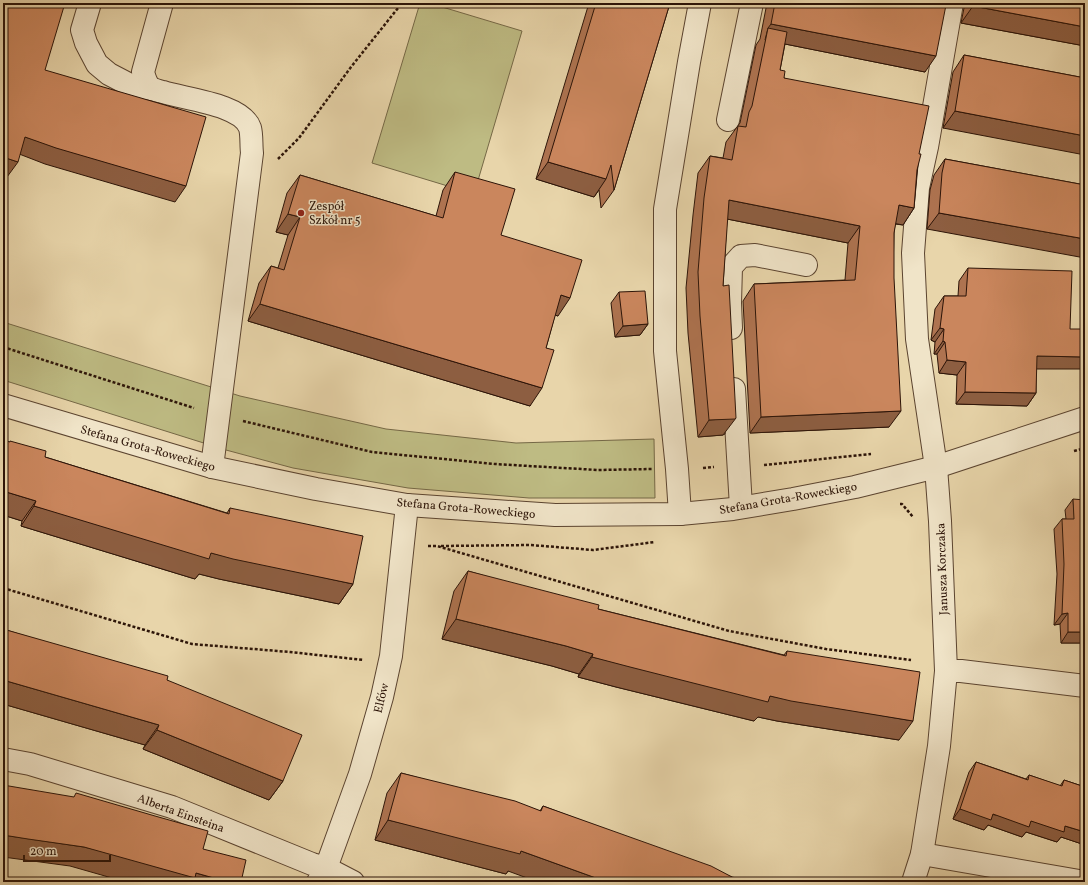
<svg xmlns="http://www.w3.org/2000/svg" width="1088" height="885" viewBox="0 0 1088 885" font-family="Vollkorn,serif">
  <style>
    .green { fill: #bebb83; stroke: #756846 }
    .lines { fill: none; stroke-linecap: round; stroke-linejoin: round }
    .minor-casing { stroke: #5b4430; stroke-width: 24 }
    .path { stroke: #2c1408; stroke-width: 2.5; stroke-dasharray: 3 2; stroke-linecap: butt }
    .minor { stroke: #f0e4c8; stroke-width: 22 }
    .wall { fill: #ae7350; stroke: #2c1408 }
    .shaded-wall { fill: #8d5e41; stroke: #2c1408 }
    .building { fill: #ca865d; stroke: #2c1408 }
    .poi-dot { fill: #8f2418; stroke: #f0e4c8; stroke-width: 1.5 }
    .labels { text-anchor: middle; stroke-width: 3; stroke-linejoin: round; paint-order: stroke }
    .poi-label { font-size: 12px; fill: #2c1408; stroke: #f0e4c8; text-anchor: start }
    .street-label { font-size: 12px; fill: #2c1408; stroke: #f0e4c8 }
  </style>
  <rect width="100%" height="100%" fill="#e8d5aa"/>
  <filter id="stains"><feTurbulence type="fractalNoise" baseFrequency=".005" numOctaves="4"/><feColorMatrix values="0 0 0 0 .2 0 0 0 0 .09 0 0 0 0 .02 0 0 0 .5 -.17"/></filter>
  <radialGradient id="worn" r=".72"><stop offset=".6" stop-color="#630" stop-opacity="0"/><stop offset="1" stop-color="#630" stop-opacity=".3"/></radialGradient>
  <!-- green -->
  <g class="green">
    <path d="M420,3H429L522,31L474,194L372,163Z"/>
    <path d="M3,322L240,396L386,429L516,443L654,439L655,498H529L408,488L293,468L226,450L3,380Z"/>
  </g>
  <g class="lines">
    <!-- minor casing -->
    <g class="minor-casing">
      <g id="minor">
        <path d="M90,3L82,30L86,43L97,64L109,74L132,86L152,89"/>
        <path d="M162,3L143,72C145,79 146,84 151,88C154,90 159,91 163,92C184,99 242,104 250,128C252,135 251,145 252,153L212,467"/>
        <path d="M728,120L752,3"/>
        <path d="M731,328L730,303L731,267L741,256L755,255L806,265"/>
        <path d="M734,389L741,507"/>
        <path d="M3,405L212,467L316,489L407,505L555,515L680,514L733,509L793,499L855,487L936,467L1085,418"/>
        <path d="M680,514L677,469L665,351V209L689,62L700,3"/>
        <path d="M946,671H961L1085,686"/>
        <path d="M3,759L30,764L172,807L312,864L326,868L353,882"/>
        <path d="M922,854L1085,882"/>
        <path d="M318,882L326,868L360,774L382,697L391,656L407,505"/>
        <path d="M913,882L922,854L939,746L946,671L940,521L936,467L917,339L913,253L918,188L927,147L952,3"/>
      </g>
    </g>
    <!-- path -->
    <g class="path">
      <path d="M278,159L299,138L351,67L402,3"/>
      <path d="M3,347L194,408"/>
      <path d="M243,421L372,452L495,464L598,470L652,469"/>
      <path d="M1074,451L1085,448"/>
      <path d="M764,465L871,454"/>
      <path d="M703,468L714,467"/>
      <path d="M900,504H902L913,517"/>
      <path d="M428,546H437L729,631L826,649L911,660"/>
      <path d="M441,546L531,545L593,550L655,542"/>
      <path d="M3,588L192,644L290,652L364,660"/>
    </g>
    <!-- minor -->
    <use href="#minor" class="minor"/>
  </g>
  <!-- wall -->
  <g class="wall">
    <path d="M589,3H670L614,190L601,208L599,190L594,197L536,179Z"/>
    <path d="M767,3H936L925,72L785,44L780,70L784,78L919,154L914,208L903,225L895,224L894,233L889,427L750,433L743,301L754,284L845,280L848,243L727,219L723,286L725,434L723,435L698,437L688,333L686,288L693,215L698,173L710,156L723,158L726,142L740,123L756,45L760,39Z"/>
    <path d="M965,3H1085V46L961,23Z"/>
    <path d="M964,55L1085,78L943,128L953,72Z"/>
    <path d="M945,159L1085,185L927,229L930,190L934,175Z"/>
    <path d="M455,172L558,316L555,315L530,406L248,321L259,283L271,266L278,268L288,235L276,232L287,193L300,175L436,216L443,190Z"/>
    <path d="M968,268L1036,369V393L1027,406L956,404L957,375L939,373L937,354H934L935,342L931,340L935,309L944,296H958L959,281Z"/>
    <path d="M619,292L648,324L640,335L615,337L611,303Z"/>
    <path d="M3,440L45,457L227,513L230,508L353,584L339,604L219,579L199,574L195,579L21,526L22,521L3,515Z"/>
    <path d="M1073,499L1084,643H1061L1060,624L1054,625L1057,574L1054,529L1062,519H1066L1065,510Z"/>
    <path d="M468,571L598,609L784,655L787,651L899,740L777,721L758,717L754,721L616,687L578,677L579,674L552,666L442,639L454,591Z"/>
    <path d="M3,629L167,680L283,781L269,800L143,749L145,745L3,704Z"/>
    <path d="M976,762L1026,779L1029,775L1060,786L1064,780L1085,787V845L1061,837L1057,842L1026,832L1022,837L988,825L984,830L953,819L969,772Z"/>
    <path d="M401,773L540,811L543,806L732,877L508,871L506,874L375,840L387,793Z"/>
  </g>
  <!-- shaded-wall -->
  <g class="shaded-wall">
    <path d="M973,6L1085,27V46L961,23Z"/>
    <path d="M771,24L936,56L925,72L765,40L768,28Z"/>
    <path d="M955,111L1085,136V155L943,128Z"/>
    <path d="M25,137L186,186L175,202L45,164L14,152Z"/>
    <path d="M3,157L18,162L7,177L3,176Z"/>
    <path d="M548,162L606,179L594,197L536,179Z"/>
    <path d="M729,200L860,226L848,243L717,217Z"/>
    <path d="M899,205L914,208L903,225L887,222Z"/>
    <path d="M939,213L1085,239V258L927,229Z"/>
    <path d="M288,214L300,217L288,235L276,232Z"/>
    <path d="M561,295L570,298L558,316L548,313Z"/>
    <path d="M260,304L542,388L530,406L248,321Z"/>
    <path d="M648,324L640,335L615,337L623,326Z"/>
    <path d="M940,328L944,329L935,342L931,340Z"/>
    <path d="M943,341L945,342L937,354H934Z"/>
    <path d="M1037,356L1085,357V369H1028Z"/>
    <path d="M947,360L966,362L957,375L939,373Z"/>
    <path d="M965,392L1036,393L1027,406L956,404Z"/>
    <path d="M901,411L889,427L750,433L761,417Z"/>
    <path d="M736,418L723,435L698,437L709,420Z"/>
    <path d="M3,491L36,501L22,521L3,515Z"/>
    <path d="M34,506L211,553L353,584L339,604L219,579L199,574L195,579L21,526Z"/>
    <path d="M1068,613L1060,624L1054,625L1062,614Z"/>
    <path d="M456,619L566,646L593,654L579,674L552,666L442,639Z"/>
    <path d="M1068,632H1085V642L1084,643H1061Z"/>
    <path d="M592,657L770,696L913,721L899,740L777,721L758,717L754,721L616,687L578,677Z"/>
    <path d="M3,680L159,725L145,745L3,704Z"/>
    <path d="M157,730L283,781L269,800L143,749Z"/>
    <path d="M960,809L1031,821L1065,826L1085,832V845L1061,837L1057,842L1026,832L1022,837L988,825L984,830L953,819Z"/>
    <path d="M388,820L521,851L607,882H538L508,871L506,874L375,840Z"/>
    <path d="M3,835L84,847L196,873L228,882H126L70,866L3,857Z"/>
  </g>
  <!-- building -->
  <g class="building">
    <path d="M3,3H65L45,70L206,117L186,186L56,148L25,137L18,162L3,157Z"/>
    <path d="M596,3H670L614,190L611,165L606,179L548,162Z"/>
    <path d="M775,3H936L946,5L936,56L771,24Z"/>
    <path d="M974,3H1085V27L973,6Z"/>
    <path d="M768,28L787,32L780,70L785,71L784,78L929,106L919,154H921L917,170L914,208L899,205L894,233V278L901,411L761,417L754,284L855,280L860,226L729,200L723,286L729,285L736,418L735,419L709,420L700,316L698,272L704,198L710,156L732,160L738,126L746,127L749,112L752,106Z"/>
    <path d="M964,55L1085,78V136L955,111Z"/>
    <path d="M945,159L1085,185V239L939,213L942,173Z"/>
    <path d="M455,172L515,189L501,235L582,260L570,298L561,295L546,348L554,350L542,388L260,304L271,266L284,270L300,217L288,214L300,175L443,218Z"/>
    <path d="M968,268L1072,271L1070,329H1085V357L1037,356L1036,393L965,392L966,362L947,360L945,342L943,341L944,329L940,328L944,296H966Z"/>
    <path d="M645,291L648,324L623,326L619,292Z"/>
    <path d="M3,440L10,442V441L46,451L45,457L229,514L230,508L363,536L353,584L233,559L211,553L209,559L34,506L36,501L3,491Z"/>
    <path d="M1073,499L1085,500V632H1068V613L1062,614L1064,564L1062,519H1074Z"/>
    <path d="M468,571L599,605L598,609L786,656L787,651L920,672L913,721L791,701L770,696L768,702L630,667L592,657L593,654L566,646L456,619Z"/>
    <path d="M3,629L168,676L167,680L302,735L283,781L157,730L159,725L3,680Z"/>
    <path d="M976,762L1028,780L1029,775L1062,786L1064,780L1085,787V832L1065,826L1064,832L1031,821L1029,827L993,814L991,820L960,809Z"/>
    <path d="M401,773L515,801L541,811L543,806L711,866L732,877L753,882H607L521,851L520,854L388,820Z"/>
    <path d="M3,785L74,797L76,793L155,816L208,831L203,849L246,860L241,882H228L196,873L195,878L84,847L28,839L3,835Z"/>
  </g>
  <!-- markers -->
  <circle class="poi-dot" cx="301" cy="213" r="4"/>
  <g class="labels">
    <!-- poi labels -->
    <g class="poi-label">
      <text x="309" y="210">Zespół<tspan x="309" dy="14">Szkół nr 5</tspan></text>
    </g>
    <!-- street labels -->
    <g class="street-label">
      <text transform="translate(148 448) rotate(16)" y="4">Stefana Grota-Roweckiego</text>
      <text transform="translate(788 498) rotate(-10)" y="4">Stefana Grota-Roweckiego</text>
      <text transform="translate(466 508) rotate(5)" y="4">Stefana Grota-Roweckiego</text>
      <text transform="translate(942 569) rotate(-92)" y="4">Janusza Korczaka</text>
      <text transform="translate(381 698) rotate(-76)" y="4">Elfów</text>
      <text transform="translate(181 813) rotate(20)" y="4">Alberta Einsteina</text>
    </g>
  </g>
  <!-- margin -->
  <rect width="1088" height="885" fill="none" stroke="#e8d5aa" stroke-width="16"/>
  <rect x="4" y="4" width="1080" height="877" fill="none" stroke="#2c1408" stroke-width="2"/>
  <rect x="8" y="8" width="1072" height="869" fill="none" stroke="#2c1408"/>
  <!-- scale -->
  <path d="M24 855v6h86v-6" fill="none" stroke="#2c1408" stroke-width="2"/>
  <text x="30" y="855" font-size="12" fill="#2c1408" stroke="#f0e4c8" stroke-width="3" paint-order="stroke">20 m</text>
  <rect width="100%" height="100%" filter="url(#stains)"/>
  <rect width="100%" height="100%" fill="url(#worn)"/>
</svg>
